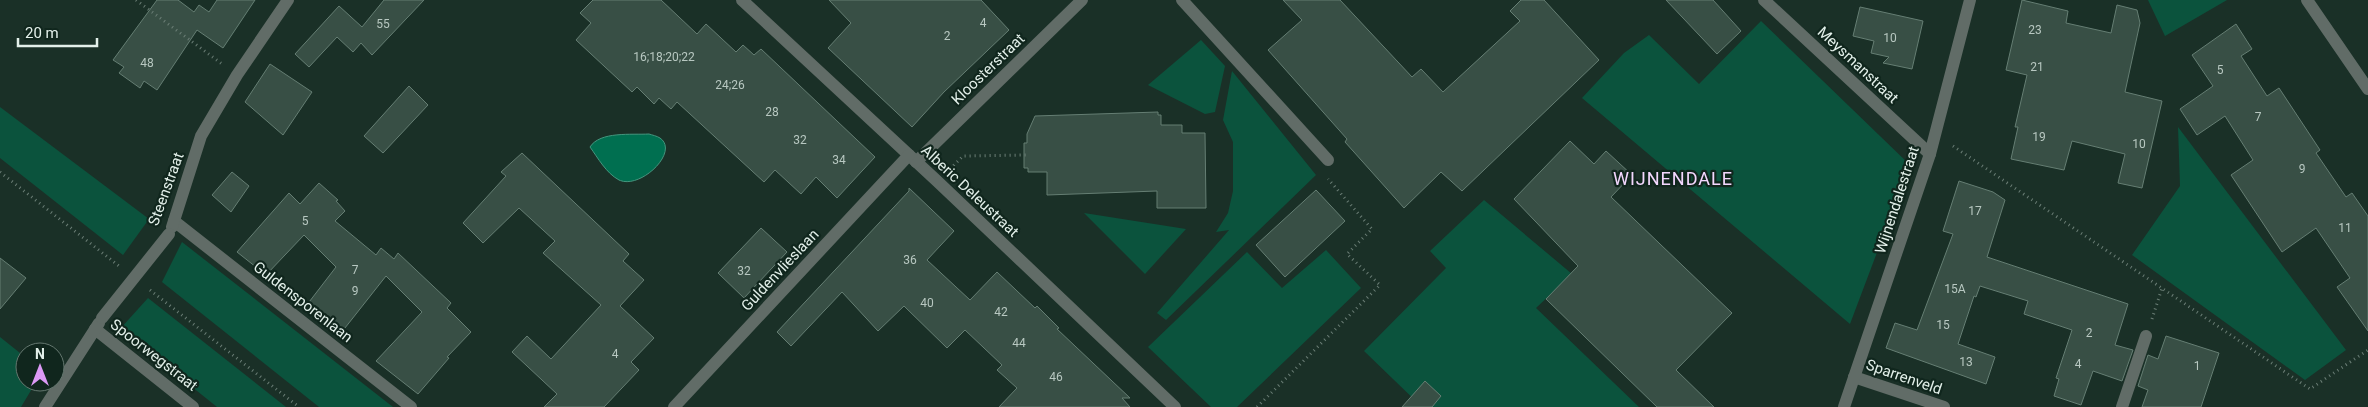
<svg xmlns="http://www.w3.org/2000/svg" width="2368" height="407" viewBox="0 0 2368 407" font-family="Roboto,sans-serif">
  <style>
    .green { fill: #0b533d }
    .water { fill: #006f50; stroke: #44967e }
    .building { fill: #384f45; stroke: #657e73 }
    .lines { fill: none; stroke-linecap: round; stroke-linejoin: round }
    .path { stroke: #6b7e76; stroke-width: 3; stroke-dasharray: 1 4; stroke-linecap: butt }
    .minor { stroke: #616c67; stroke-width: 12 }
    .minor-bridge { stroke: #616c67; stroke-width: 12 }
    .labels { text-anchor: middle; stroke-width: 4.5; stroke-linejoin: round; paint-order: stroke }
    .number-label { font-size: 12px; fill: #b8c8c1 }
    .street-label { font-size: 15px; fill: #e3f0ea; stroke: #10261d }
    .quarter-label { font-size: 18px; letter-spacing: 1px; fill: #f3d7fe; stroke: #10261d }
  </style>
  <rect width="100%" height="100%" fill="#1a3027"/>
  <!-- green -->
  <g class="green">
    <path d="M2148,0H2227L2165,36Z"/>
    <path d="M1761,21L1910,165L1850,324L1582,98L1624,53L1649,35L1699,84Z"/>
    <path d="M1201,40L1225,66L1215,112L1205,114L1148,85Z"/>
    <path d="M1232,71L1316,175L1166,320L1157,313L1229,230L1216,232L1228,213L1233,191V142L1223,120Z"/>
    <path d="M0,107L149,219L123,255L0,158Z"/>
    <path d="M2178,127L2346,350L2305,380L2132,255L2180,186Z"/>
    <path d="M1484,200L1572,274L1536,308L1639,407H1422L1364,351L1446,268L1430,251Z"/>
    <path d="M1084,213L1186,229L1145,274Z"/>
    <path d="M182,242L393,407H319L162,282Z"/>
    <path d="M1326,250L1361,288L1237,407H1211L1148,347L1247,252L1282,288Z"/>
    <path d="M148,298L286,407H217L120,329Z"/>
    <path d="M0,337L25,357V382H36L21,407H0Z"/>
  </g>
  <!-- water -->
  <path class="water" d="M649,134C652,135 657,136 660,138C680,152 640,190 619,180C606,173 598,158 590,147C600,131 632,135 649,134Z"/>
  <!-- building -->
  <g class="building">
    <path d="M157,0H178L194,12L199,5L209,12L217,0H255L223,48L197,30L157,90L144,81L140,88L119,73L124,67L113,60Z"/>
    <path d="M384,0H424L372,55L361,43L353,52L337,37L309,67L295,54L339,6L362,27Z"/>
    <path d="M593,0H661L697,34L706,24L736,52L743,45L754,55L761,49L875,157L837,198L816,177L801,194L775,170L764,182L677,102L671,109L659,98L654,104L637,87L632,92L576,40L591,23L580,13Z"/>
    <path d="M829,0H981L1009,30L944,92L912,127L828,48L851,23Z"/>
    <path d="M1283,0H1340L1412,77L1421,69L1443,92L1520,21L1510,11L1521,0H1544L1599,60L1462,191L1441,172L1404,208L1345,142L1347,139L1268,50L1302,20Z"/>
    <path d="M1666,0H1713L1741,31L1717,54Z"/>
    <path d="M2022,0L2068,11L2066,23L2111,33L2117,5L2137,10L2140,23L2125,92L2162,101L2142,188L2118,183L2125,154L2072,141L2064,170L2011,159L2018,127H2015L2027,75L2006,70Z"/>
    <path d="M1860,7L1923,21L1912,69L1883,63L1889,57L1871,53L1874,41L1853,36Z"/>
    <path d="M2236,24L2252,49L2241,56L2267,96L2279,88L2320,150L2316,153L2346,197L2352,193L2368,216V331L2337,287L2350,278L2316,228L2282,252L2231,175L2253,160L2225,116L2197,135L2180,109L2213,86L2192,55Z"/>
    <path d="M270,64L312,92L283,135L245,102Z"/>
    <path d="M409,86L428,105L383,153L364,136Z"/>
    <path d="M1158,112V115H1161V125H1182V133H1205L1206,208H1157V191L1047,195V172H1028V168H1024V143H1027V134L1035,116Z"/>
    <path d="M1570,141L1594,164L1606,151L1632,175L1611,197L1732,313L1676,370L1714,407H1657L1546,299L1578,266L1514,199Z"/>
    <path d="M522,153L629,254L623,261L644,280L620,306L654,338L631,362L639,370L604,407H544L557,394L512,352L527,336L551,359L601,305L543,253L555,241L519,208L483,243L463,223L506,176L501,172Z"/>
    <path d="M232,172L249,186L231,212L212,195Z"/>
    <path d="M1959,181L1993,192L2005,200L1987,257L2128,304L2115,345L2133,350L2122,381L2093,371L2081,405L2054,396L2059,379L2056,378L2072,330L2024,314L2028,301L1980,286L1976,297L1974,296L1958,344L1995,357L1986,384L1886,348L1895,323L1917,330L1953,234L1943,231Z"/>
    <path d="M319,183L338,200L336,201L345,211L335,221L376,255L381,248L394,259L398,253L451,303L447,308L471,332L447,357L449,358L418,394L376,361L422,312L386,276L341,333L306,306L336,267L304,235L266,275L237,252L289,193L300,204Z"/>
    <path d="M909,188L954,231L927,260L970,300L997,272L1035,308L1037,306L1059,328L1057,329L1130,398H1122L1130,407H999L1017,388L997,370L1002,365L965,330L947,348L904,306L878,331L842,292L791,346L777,332L909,191Z"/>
    <path d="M1316,190L1345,221L1285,277L1256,245Z"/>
    <path d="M761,228L787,252L744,298L718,273Z"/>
    <path d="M0,258L26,278L0,309Z"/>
    <path d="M2166,336L2219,353L2201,407H2142L2148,390L2138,386L2148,355L2158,359Z"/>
    <path d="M1425,381L1441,396L1432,407H1402Z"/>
  </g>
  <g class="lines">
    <!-- path -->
    <g class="path">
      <path d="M136,0L222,64"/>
      <path d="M1953,146L2310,389L2368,350"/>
      <path d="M950,169L963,156L1027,155"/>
      <path d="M0,172L119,266"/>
      <path d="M150,290L299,407"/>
      <path d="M2152,319L2162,288"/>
      <path d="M1257,407L1380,285L1347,254L1372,229L1328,179"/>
    </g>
    <!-- minor -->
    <g class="minor">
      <path d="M742,0L937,181L1175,407"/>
      <path d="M1182,0L1328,160"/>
      <path d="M1764,0L1930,154"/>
      <path d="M2307,0L2368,89"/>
      <path d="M916,162L1082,0"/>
      <path d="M174,221L411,407"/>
      <path d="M172,227L201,136L237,75L288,0"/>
      <path d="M95,329L193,407"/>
      <path d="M1854,377L1944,407"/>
      <path d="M45,407L99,323"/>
      <path d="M674,407L909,155"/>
      <path d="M1844,407L1930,154L1970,0"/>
      <path d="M2122,407L2146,336"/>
    </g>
    <!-- minor-bridge -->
    <path class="minor-bridge" d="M102,318L169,234"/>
  </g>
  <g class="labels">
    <!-- number labels -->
    <g class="number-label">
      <text x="983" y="27">4</text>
      <text x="383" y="28">55</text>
      <text x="2035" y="34">23</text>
      <text x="947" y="40">2</text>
      <text x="1890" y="42">10</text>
      <text x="664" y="61">16;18;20;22</text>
      <text x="147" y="67">48</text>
      <text x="2037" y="71">21</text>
      <text x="2220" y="74">5</text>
      <text x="730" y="89">24;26</text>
      <text x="772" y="116">28</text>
      <text x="2258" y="121">7</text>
      <text x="2039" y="141">19</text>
      <text x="800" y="144">32</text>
      <text x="2139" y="148">10</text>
      <text x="839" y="164">34</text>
      <text x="2302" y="173">9</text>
      <text x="1975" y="215">17</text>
      <text x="305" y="225">5</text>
      <text x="2345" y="232">11</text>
      <text x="910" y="264">36</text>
      <text x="355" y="274">7</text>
      <text x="744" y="275">32</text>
      <text x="1955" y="293">15A</text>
      <text x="355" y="295">9</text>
      <text x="927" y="307">40</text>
      <text x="1001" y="316">42</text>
      <text x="1943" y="329">15</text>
      <text x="2089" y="337">2</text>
      <text x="1019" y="347">44</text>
      <text x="615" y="358">4</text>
      <text x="1966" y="366">13</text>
      <text x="2078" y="368">4</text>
      <text x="2197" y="370">1</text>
      <text x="1056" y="381">46</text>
    </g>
    <!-- street labels -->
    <g class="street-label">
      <text transform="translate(1858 65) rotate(43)" y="5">Meysmanstraat</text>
      <text transform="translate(988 69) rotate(-44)" y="5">Kloosterstraat</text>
      <text transform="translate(166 189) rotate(-70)" y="5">Steenstraat</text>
      <text transform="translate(970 191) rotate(43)" y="5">Alberic Deleustraat</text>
      <text transform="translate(1897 200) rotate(-72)" y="5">Wijnendalestraat</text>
      <text transform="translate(780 270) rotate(-47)" y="5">Guldenvlieslaan</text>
      <text transform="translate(303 302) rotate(38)" y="5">Guldensporenlaan</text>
      <text transform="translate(154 355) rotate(38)" y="5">Spoorwegstraat</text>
      <text transform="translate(1904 377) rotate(19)" y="5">Sparrenveld</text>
    </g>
    <!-- quarter labels -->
    <g class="quarter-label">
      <text x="1673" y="185">WIJNENDALE</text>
    </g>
  </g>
  <!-- north arrow -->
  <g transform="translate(40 367)"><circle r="24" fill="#10261d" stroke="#64776f"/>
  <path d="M0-4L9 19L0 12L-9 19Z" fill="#db99f5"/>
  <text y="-8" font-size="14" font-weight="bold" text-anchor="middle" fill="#e3f0ea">N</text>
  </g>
  <!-- scale -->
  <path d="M18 38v8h79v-8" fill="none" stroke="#e3f0ea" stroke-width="2.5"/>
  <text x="25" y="38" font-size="15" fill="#e3f0ea" stroke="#10261d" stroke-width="4" paint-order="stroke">20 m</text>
</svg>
